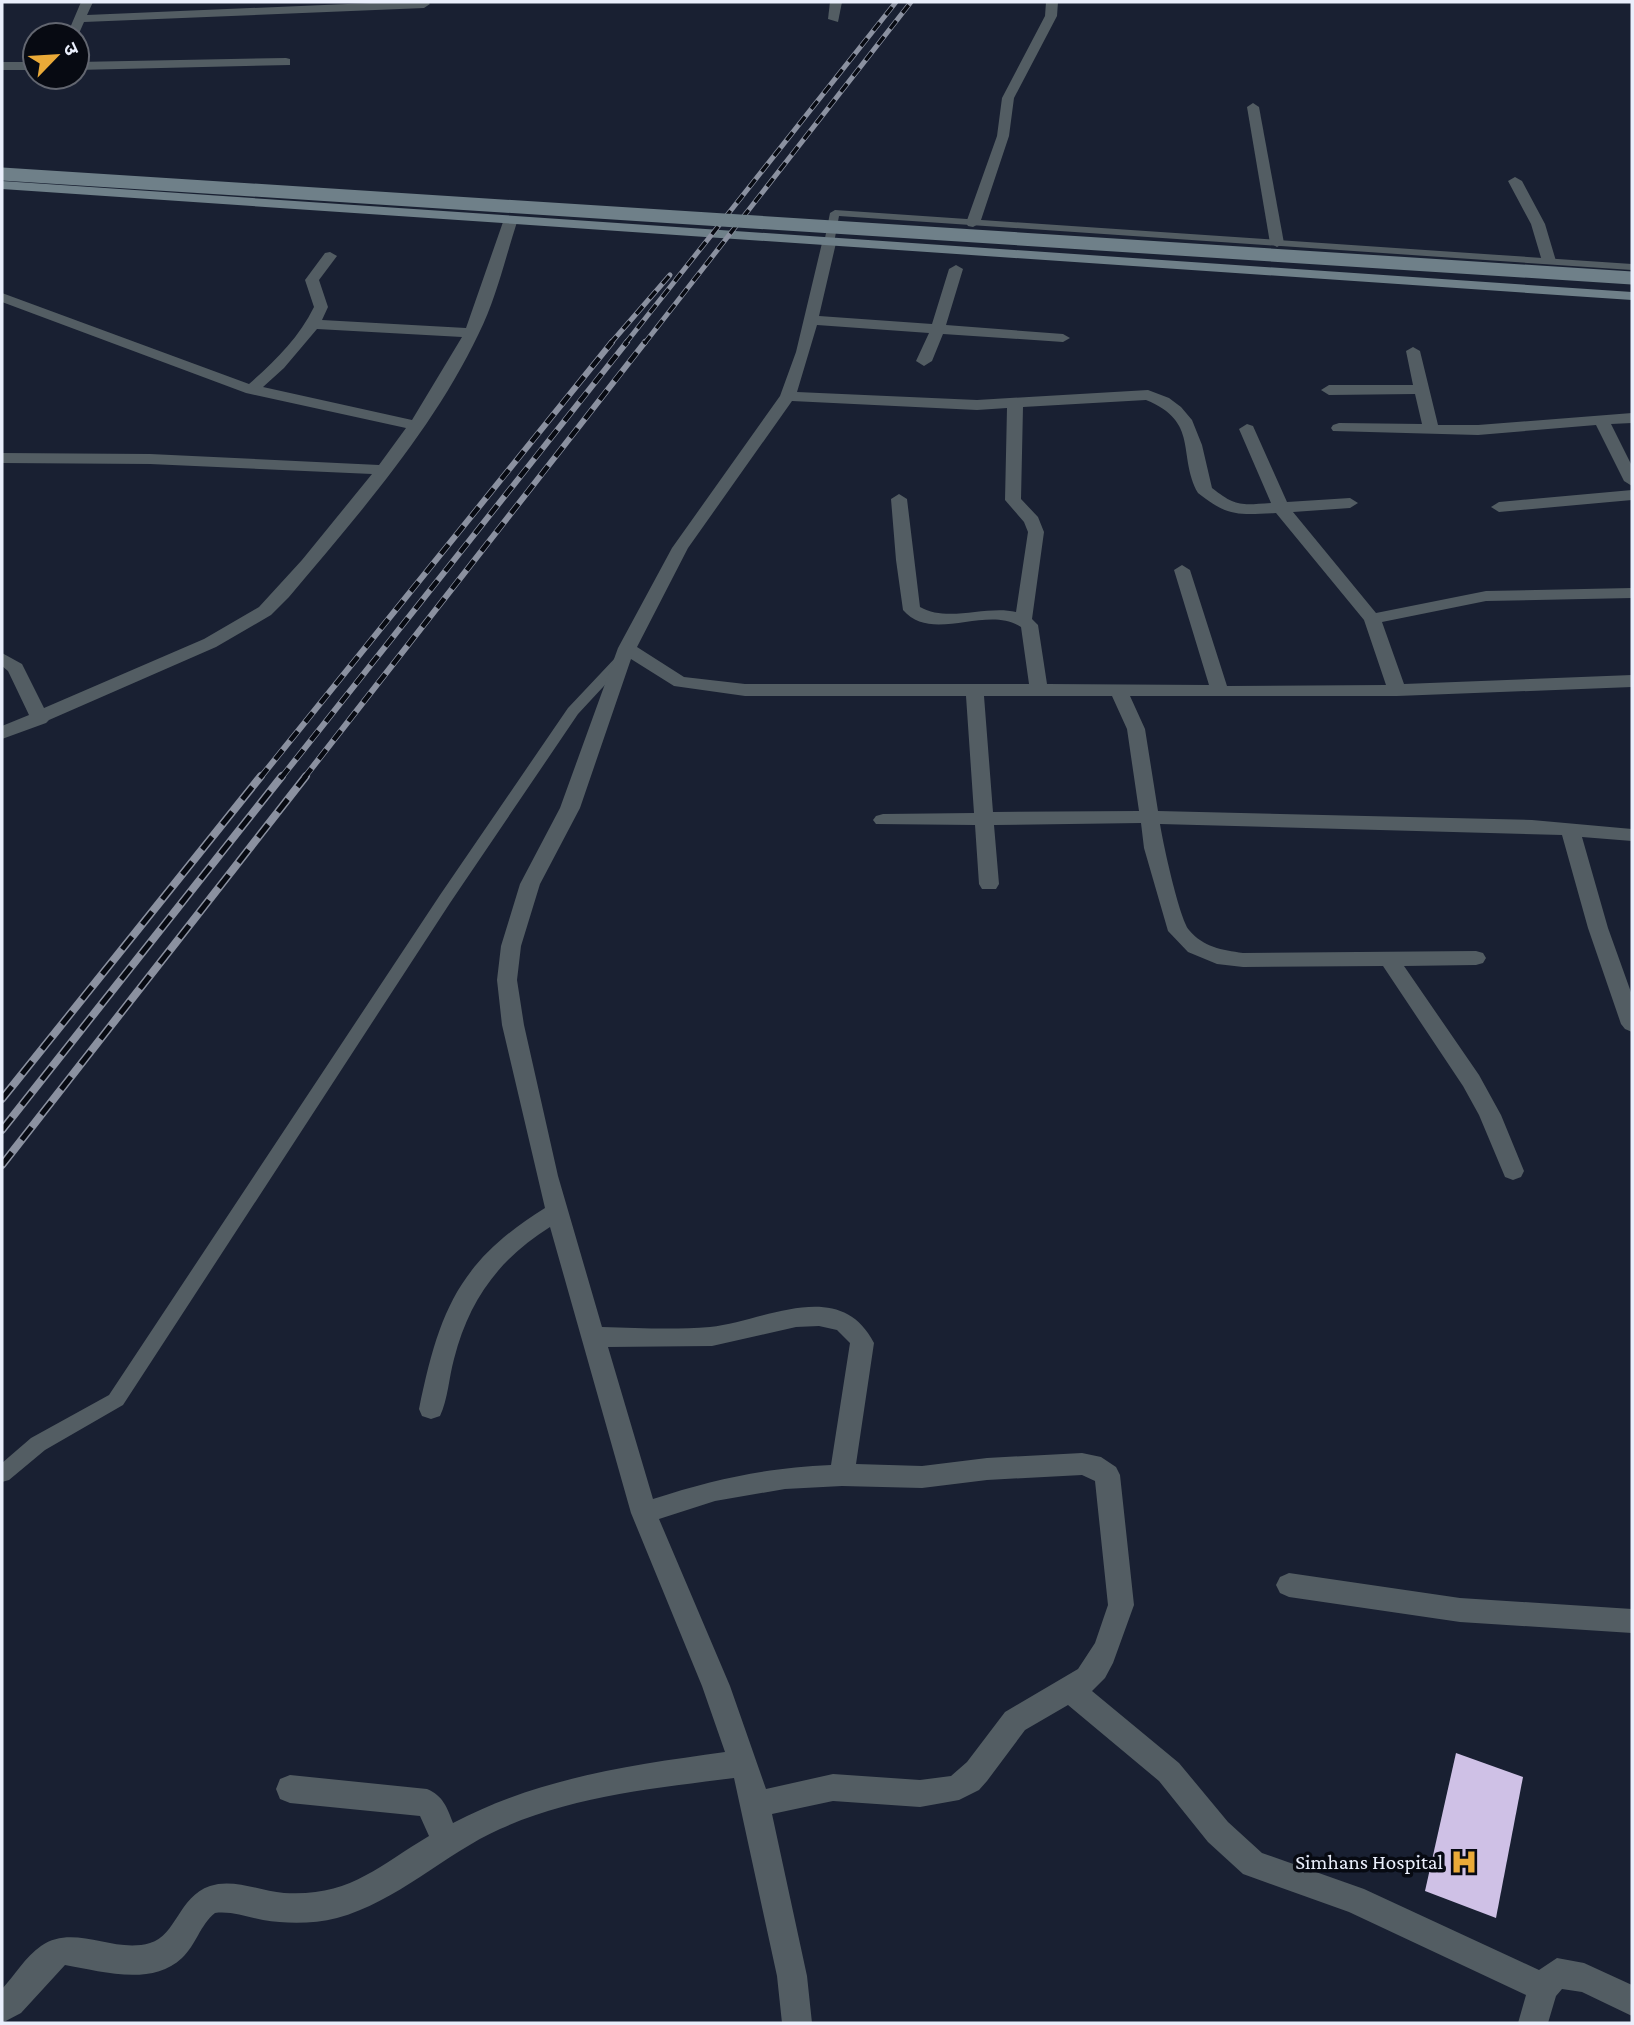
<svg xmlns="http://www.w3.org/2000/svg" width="1634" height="2025" viewBox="0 0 1634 2025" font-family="'Crimson Pro','Noto Sans Devanagari',serif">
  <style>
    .building { fill: #cfc1e6 }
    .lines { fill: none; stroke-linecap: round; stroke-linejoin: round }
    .lane { fill: #535d63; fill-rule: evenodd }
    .street { fill: #535d63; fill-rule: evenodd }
    .secondary { fill: #6f8089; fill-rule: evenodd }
    .rail-far2-casing { stroke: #8b91a0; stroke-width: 5 }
    .rail-far1-casing { stroke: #8b91a0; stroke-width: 6 }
    .rail-casing { stroke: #8b91a0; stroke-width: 8 }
    .rail-far2 { stroke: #070a12; stroke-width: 3.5; stroke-dasharray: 10; stroke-linecap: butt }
    .rail-far1 { stroke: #070a12; stroke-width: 4.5; stroke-dasharray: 12; stroke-linecap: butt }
    .rail { stroke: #070a12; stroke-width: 5; stroke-dasharray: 16; stroke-linecap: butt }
    .secondary-bridge { stroke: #6f8089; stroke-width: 13 }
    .labels { text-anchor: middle; stroke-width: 7; stroke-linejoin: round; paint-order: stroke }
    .near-poi-label { font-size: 21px; fill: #eaeffc; stroke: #070a12; text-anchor: end }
  </style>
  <rect width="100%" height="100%" fill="#192032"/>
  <!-- building -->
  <path class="building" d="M1456,1753L1523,1777L1496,1918L1425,1891Z"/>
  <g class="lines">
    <!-- lane -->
    <g class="lane">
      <path d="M835,210L1632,264V270L839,216L834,243L829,246L824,243L830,213Z"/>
      <path d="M622,655L629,659L578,714L450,903L123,1405L45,1450L9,1480L2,1482V1463L31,1438L109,1395L440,895L568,708L617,656Z"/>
    </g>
    <!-- street -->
    <g class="street">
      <path d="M81,2H93L87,15L394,2H428L430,4L424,8L84,22L77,38V35H67Z"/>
      <path d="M830,2H842L838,22L828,19Z"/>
      <path d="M1046,2H1058L1057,16L1014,98L1009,136L980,223L973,227L968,226L966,223L997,136L1002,98L1045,16Z"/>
      <path d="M286,58L290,59V65L77,70V62Z"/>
      <rect x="2" y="62" width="33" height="8"/>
      <path d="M1253,103L1259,107L1284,243L1277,247L1270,243L1247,107Z"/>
      <path d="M1515,177L1522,181L1545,224L1556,261L1554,264H1544L1542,261L1531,224L1508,181Z"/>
      <path d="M510,218L517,222C505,259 496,299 479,333C433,430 358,515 289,597L271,615L216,647L49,720L46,723L2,739V726L29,715L8,671L2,666V653L22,664L44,708L204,639L259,607L302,560L372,474L150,464L2,463V453L150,454L379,465L406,428L246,393L2,302V293L249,384C274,362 299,338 314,307L305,280L325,253L330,252L337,256L319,280L328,307L322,320L466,328L503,222ZM317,329L462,337L412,420L263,387L284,368Z"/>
      <path d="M829,239L836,243L819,316L932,324L949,269L956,265L963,269L946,325L1063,334L1070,338L1063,342L943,334L932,361L924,366L916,361L929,333L817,325L797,392L977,400L1148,390L1169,398L1181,407L1192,420L1202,445L1212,488C1236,507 1241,505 1271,503L1239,429L1247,424L1253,426L1287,502L1350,498L1358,503L1350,508L1293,512L1376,613L1486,591L1632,588V598L1486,601L1382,622L1404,684L1632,675V687L1397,696H1130L1145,729L1158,811L1532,820L1632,829V841L1582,837L1608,928L1632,995V1032L1625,1029L1621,1024L1588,928L1562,835L1160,824C1163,843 1179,917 1189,930C1203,947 1222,950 1243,953L1476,951L1483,953L1486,958L1483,963L1476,965L1404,966L1479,1075L1501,1115L1524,1171L1521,1177L1513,1180L1505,1177L1479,1115L1463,1086L1383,966L1243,967L1217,964L1188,952L1168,931L1144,848L1141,823L994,825L999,884L996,889H982L979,884L975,825L876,824L873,820L876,816L883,814L974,813L966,696H745L674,686L631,659L580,808L540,884L521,946L517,980L524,1025L558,1176L602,1327C638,1328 674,1330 710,1327C765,1321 840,1276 874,1343L856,1464L922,1466L987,1458L1082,1453L1101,1457L1116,1467L1120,1475L1134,1605L1113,1663L1105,1678L1092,1691L1179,1763L1228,1822L1262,1853L1364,1889L1539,1970L1557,1958L1584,1963L1632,1985V2016L1582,1992L1562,1989L1556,1996L1548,2023H1518L1526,1995L1349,1912L1243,1874L1208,1842L1159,1781L1068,1705L1025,1730L987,1781L979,1790L959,1800L920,1807L833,1801L772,1814L807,1976L812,2023H782L777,1976L734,1778C656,1788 573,1796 500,1829C444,1854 397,1902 337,1918C313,1924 287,1924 263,1920C247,1917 232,1911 215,1913C200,1925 196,1945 182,1958C151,1987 101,1971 65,1965L21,2013L2,2023V1989C15,1975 25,1957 41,1946C74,1923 113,1954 150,1943C177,1935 178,1897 210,1886C233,1878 260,1891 284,1893C349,1897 377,1867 429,1836L420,1816L290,1803L280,1799L276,1789L280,1779L290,1775L427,1789C443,1796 447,1807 453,1823C538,1778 631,1765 725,1752L702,1686L631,1513L550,1227C499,1259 469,1300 454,1359C449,1377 448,1399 440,1416L431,1419L422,1416L419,1409C439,1312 458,1262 545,1208L502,1025L497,980L501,946L520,884L560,808L618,648L672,548L780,396L796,352L822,243ZM1146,400C1200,422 1177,455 1198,493C1228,517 1239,515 1276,513L1364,620L1386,685L1227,686L1190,570L1182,565L1174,570L1209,685L1047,684L1038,625L1032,619L1044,532L1038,517L1021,499L1023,407ZM792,401L977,410L1007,408L1005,500L1024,522L1028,532L1016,612C986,605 948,623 920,607L907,499L899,494L891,499L896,560L903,610C932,644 987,604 1021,627L1029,684H745L684,677L637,647L688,548ZM984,696H1112L1127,729L1139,811L993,812ZM819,1326L837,1330L850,1343L831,1465C765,1468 716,1479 653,1499L608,1347L712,1346L796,1327ZM1082,1475L1095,1481L1108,1605L1095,1643L1078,1669L1005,1712L967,1762L951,1776L920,1780L833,1774L766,1789L730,1686L659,1519L715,1501L785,1489L842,1486L922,1488L987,1480Z"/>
      <path d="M1413,347L1420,351L1438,425H1478L1632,413V423L1611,424L1632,466V486L1624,481L1596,425L1478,435L1333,431L1331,428L1333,425L1339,423L1422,424L1415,394L1329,395L1321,390L1329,385H1413L1406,351Z"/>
      <path d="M1632,490V500L1499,512L1491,507L1499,502Z"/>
      <path d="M1289,1573L1460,1598L1632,1609V1633L1460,1622L1289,1597L1280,1593L1276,1585L1280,1577Z"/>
    </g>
    <!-- secondary -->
    <path class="secondary" d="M2,181L1632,292V300L2,189Z"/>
    <!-- rail-far2 casing -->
    <g class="rail-far2-casing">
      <g id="rail-far2">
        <path d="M610,344L670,275"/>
        <path d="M625,344L896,2"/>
        <path d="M644,344L911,2"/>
      </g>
    </g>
    <!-- rail-far1 casing -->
    <g class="rail-far1-casing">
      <g id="rail-far1">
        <path d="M260,778L612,342"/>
        <path d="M281,778L627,342"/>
        <path d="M304,778L645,342"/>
      </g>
    </g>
    <!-- rail casing -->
    <g class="rail-casing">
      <g id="rail">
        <path d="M2,1099L261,776"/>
        <path d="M2,1130L282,776"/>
        <path d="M2,1165L306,776"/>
      </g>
    </g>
    <!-- rail-far2 -->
    <use href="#rail-far2" class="rail-far2"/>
    <!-- rail-far1 -->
    <use href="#rail-far1" class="rail-far1"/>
    <!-- rail -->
    <use href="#rail" class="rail"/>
    <!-- secondary-bridge -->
    <path class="secondary-bridge" d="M2,174L1632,278"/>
  </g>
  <!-- icons -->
  <defs>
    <g id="hospital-bare" transform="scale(2.1)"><path d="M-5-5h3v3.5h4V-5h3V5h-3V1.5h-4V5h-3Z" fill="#eaaa38" stroke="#070a12" stroke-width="2.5" paint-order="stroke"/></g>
  </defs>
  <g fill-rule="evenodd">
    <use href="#hospital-bare" x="1464" y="1862"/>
  </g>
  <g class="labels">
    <!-- near-poi labels -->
    <g class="near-poi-label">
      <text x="1443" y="1869">Simhans Hospital</text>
    </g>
  </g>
  <!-- border -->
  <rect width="1634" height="2025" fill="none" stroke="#eaeffc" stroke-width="7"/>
  <!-- north arrow -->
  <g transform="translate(56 56) rotate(65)"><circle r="33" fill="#070a12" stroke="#626670" stroke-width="2"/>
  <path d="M0-5L12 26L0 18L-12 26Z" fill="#eaaa38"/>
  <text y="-10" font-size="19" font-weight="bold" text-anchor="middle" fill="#eaeffc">उ</text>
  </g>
</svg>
